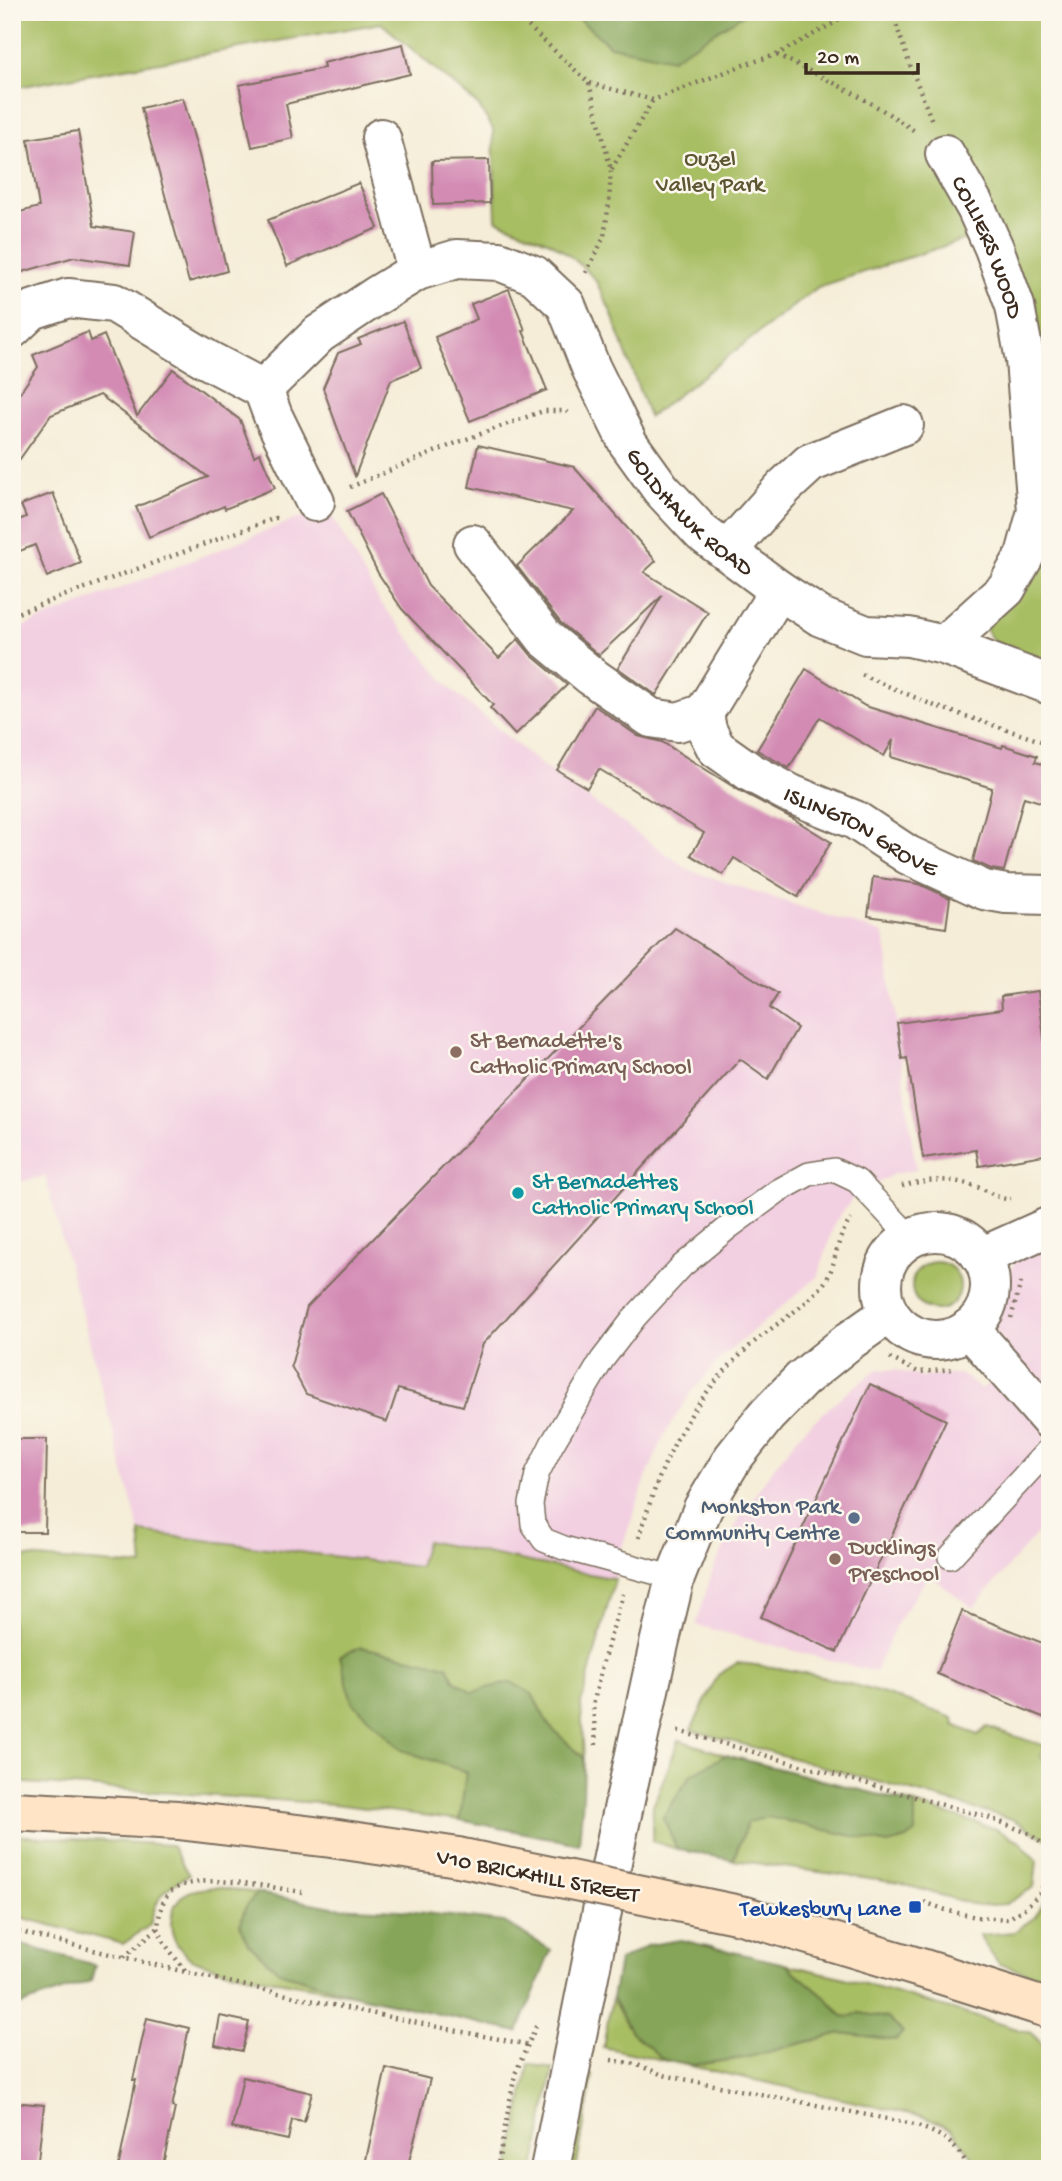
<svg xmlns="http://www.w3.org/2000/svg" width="1062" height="2181" viewBox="0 0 1062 2181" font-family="'Gochi Hand',sans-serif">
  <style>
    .built { fill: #f2cfe1 }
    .green { fill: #a8be63; stroke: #727440; stroke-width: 2 }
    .forest { fill: #86a559; stroke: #60683c; stroke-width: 2 }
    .building { fill: #d38bb4 }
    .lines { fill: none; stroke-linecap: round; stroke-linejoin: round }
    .lane-casing { stroke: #7c6e5f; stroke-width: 26 }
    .street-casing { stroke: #7c6e5f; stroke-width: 42 }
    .secondary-casing { stroke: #7c6e5f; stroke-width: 42 }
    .path { stroke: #7c6e5f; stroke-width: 4.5; stroke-dasharray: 2 5; stroke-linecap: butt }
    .lane { stroke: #fff; stroke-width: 23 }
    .street { stroke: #fff; stroke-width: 38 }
    .secondary { stroke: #ffe4c6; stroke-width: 38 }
    .secondary-bridge-casing { stroke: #7c6e5f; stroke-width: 42; stroke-linecap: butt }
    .secondary-bridge { stroke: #ffe4c6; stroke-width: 38 }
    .education-dot { fill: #8d6e63; stroke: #fbf7ec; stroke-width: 2.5 }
    .culture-dot { fill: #0f9aa8; stroke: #fbf7ec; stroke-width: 2.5 }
    .service-dot { fill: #5c6f8a; stroke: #fbf7ec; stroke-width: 2.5 }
    .transit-dot { fill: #1a4fb4; stroke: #fbf7ec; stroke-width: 2.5 }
    .labels { text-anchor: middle; stroke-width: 5; stroke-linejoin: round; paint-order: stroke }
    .park-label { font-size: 23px; fill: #5c5633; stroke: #fbf7ec }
    .street-label { font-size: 23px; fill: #3b2a1e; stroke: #fbf7ec }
    .education-label { font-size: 23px; fill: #785e54; stroke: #fbf7ec; text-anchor: start }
    .culture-label { font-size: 23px; fill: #0d838f; stroke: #fbf7ec; text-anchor: start }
    .service-label { font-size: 23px; fill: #4e5e75; stroke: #fbf7ec; text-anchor: end }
    .transit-label { font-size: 23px; fill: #164399; stroke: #fbf7ec; text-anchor: end }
  </style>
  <rect width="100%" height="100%" fill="#fbf7ec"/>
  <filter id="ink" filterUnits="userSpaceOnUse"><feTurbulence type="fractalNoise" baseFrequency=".0143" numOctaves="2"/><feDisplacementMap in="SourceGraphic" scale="14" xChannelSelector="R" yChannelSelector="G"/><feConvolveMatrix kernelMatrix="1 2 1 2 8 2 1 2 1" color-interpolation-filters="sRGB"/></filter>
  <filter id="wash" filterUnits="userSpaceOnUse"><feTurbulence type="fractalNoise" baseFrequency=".00686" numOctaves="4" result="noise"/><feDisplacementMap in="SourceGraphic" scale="28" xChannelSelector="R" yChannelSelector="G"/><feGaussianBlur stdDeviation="1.57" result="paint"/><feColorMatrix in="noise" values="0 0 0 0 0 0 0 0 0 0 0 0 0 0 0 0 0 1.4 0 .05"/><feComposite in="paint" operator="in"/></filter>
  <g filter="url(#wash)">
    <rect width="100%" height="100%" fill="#f5edd7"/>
    <!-- built -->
    <g class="built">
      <path d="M327,507L380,602L451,689L540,764L689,870L884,934L916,1170L893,1174L853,1198L835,1222L818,1276L721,1358L690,1394L666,1432L646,1478L622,1547L615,1579L427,1541L419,1567L140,1532L45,1176L12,1184V631Z"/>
      <path d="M1050,1247V1518L973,1608L929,1575L897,1622L875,1672L696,1625L713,1569L741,1516L769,1474L800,1434L835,1402L877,1369L896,1370L920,1377L962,1374L981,1389L1016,1361L1003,1346L995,1327L1004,1283L1016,1260Z"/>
    </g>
    <!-- green -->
    <g class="green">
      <path d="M12,12H1050V479L978,235L818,287L649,417L611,312L595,279L574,259L552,243L496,220L493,129L478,105L381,23L12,88Z"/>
      <path d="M1044,554L1050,568V669C1031,661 992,650 986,629Z"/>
      <circle cx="936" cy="1286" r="24"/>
      <path d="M140,1532L419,1567L426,1541L615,1579L581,1704L584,1758L549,1726L532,1694L472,1692L454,1680L402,1750L466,1772L460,1820L334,1804L12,1782V1556L143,1566Z"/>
      <path d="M737,1663C814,1670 881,1691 953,1718L954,1725L978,1735L987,1727L1045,1746L1041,1756L1050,1766V1841L1012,1819L691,1730L718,1675Z"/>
      <path d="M679,1740L726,1755L691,1775L663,1817L677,1849L652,1841L653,1806Z"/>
      <path d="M915,1804L996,1829L1019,1841L1037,1861L1034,1887L1006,1904L978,1906L899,1883L733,1860L748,1822L768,1816L888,1844L915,1833Z"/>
      <path d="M12,1835L171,1845L189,1875C164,1888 156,1896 150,1925L123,1944L12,1915Z"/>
      <path d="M216,1887L257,1893L245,1908L279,1972L355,1995C325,1989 203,1971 186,1955C173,1943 168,1927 173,1911C178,1890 197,1889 216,1887Z"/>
      <path d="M1050,1892V1980L999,1964L979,1935L1014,1932L1035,1917Z"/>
      <path d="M785,1964L841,1977L1031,2033L1050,2052V2169H981L952,2129L924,2117L603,2047L612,1998L631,2032L693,2065L744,2058L841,2033L896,2040L860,2013L849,2017L842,2016L828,2000Z"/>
      <path d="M529,2064L553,2069L534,2169H509Z"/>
      <path d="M584,2073L593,2075L576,2169H567Z"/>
    </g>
    <!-- forest -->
    <g class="forest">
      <path d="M571,12H747L672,59L610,46Z"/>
      <path d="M361,1647L448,1666L454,1680L472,1692L511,1682L532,1694L549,1726L584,1758L583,1798L579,1844L460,1820L466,1772L402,1750L352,1702L340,1656Z"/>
      <path d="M726,1755L915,1804V1833L907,1839L888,1844L768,1817L748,1822L733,1860L677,1849L663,1817L691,1775Z"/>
      <path d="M257,1893L333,1907L398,1910L504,1922L551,1950L518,2032L355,1995L279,1972L249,1944L240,1925L245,1908Z"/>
      <path d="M681,1940L785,1964L828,2000L842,2016L849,2017L860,2013L887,2018L903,2032L896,2040L841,2033L744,2058L693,2065L664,2060L631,2032L612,1998L619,1961L649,1945Z"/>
      <path d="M12,1942L95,1965L91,1981L12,2008Z"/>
    </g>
    <g id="blocks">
      <!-- building -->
      <g class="building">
        <path d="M403,44L410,74L286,104L293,138L252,147L239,85L324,68L323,63Z"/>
        <path d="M183,98L199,155L227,271L189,282L141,108Z"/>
        <path d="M78,131L94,226L135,232L130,265L74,257L12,275V214L39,207L28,139Z"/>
        <path d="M489,160L490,203L433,205L432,161Z"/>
        <path d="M359,183L378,228L287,266L268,220Z"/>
        <path d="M509,289L525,330L523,331L547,390L470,421L435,337L477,319L471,304Z"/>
        <path d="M403,321L421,368L391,380L355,476L323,388L338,353L361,344L358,339Z"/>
        <path d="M88,332L91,341L104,335L137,416L173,369L240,420L254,456L260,453L275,488L225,509L224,506L149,537L136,507L208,477L100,395L51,415L12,470V404L38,367L33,355Z"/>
        <path d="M478,445L574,467L656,561L644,572L708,612L656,695L618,668L662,596L599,655L561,623L517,566L573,511L469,487Z"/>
        <path d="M53,493L81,563L47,577L35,545L12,554V523L26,517L21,505Z"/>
        <path d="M381,494L428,586L499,658L518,639L531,655L567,685L515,735L490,708L493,705L402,609L378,573L347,511Z"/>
        <path d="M806,669L865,706L1002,748L1003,745L1037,756L1035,762L1050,766V805L1024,797L1004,871L991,869L973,861L992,788L891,757L893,740L884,756L820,717L789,768L757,750Z"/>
        <path d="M595,706L638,736L662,742L740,791L792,818L831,842L798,897L734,858L723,875L691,855L704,833L599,769L587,788L557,770Z"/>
        <path d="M873,877L919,884L950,898L946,928L868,916Z"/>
        <path d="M675,928L778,994L769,1008L797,1028L768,1079L740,1059L483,1344L463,1406L398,1389L387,1422L306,1394L291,1366L307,1307Z"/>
        <path d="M1038,991L1050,1084V1154L979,1166L976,1150L923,1158L907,1058L902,1059L897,1023L1002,1009L1001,996Z"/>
        <path d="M870,1384L946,1420L837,1652L761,1617Z"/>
        <path d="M12,1439H47L45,1532H12Z"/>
        <path d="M962,1611L1050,1646V1720L937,1674Z"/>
        <path d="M220,2016L249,2022L242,2051L215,2045Z"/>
        <path d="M147,2018L189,2028L172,2107L175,2108L162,2169H118L136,2080H133Z"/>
        <path d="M386,2068L430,2079L407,2169H364Z"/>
        <path d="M243,2077L312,2093L304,2122L292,2120L288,2140L232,2128Z"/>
        <path d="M12,2102L44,2105L37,2169H12Z"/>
      </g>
    </g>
  </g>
  <g filter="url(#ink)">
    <use href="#blocks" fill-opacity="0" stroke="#7c6e5f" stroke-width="2"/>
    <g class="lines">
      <!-- lane casing -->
      <g class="lane-casing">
        <g id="lane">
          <path d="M950,1557L1050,1448"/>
          <path d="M675,1578L564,1548L544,1540L533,1524L531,1504L537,1474L552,1444L602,1360L635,1317L682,1266L729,1227L778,1191L809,1174L834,1170L857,1181L911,1238"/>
        </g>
      </g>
      <!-- street casing -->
      <g class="street-casing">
        <g id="street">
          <path d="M381,138L417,271"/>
          <path id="s1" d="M945,154L976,208L994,248L1015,306L1025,360L1037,511L1050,538"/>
          <path id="s2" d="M12,329L32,310L68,298L114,303L206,359L263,389L319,334L376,296L417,271L457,259L499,261L534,275L566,305L591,368L628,443L661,489L702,533L779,590L821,617L866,635L909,637L944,645L1050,685"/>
          <path d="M263,389L273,416L315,502"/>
          <path id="s3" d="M473,544L545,638L591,676L651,718L678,722L704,713L707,730L716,748L750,772L791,794L855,820L908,855L984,890L1006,894L1050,895"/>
          <path d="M727,551L784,487L810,463L904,425"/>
          <path d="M944,645L1006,589L1025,555L1037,511"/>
          <path d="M704,713L779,590"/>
          <circle cx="936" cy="1286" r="54"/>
          <path d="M981,1257L1050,1226"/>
          <path d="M969,1328L1050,1420"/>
          <path d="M550,2169L617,1837L659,1644L675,1578L703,1508L733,1458L767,1415L802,1379L848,1342L889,1313"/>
        </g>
      </g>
      <!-- secondary casing -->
      <g class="secondary-casing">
        <g id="secondary">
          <path d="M12,1811L178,1820L331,1838L458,1857"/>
          <path d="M745,1916L924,1969L1050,2009"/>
        </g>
      </g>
      <!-- path -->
      <g class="path">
        <path d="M513,12L589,83L653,100L746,64L776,55L854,12"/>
        <path d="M892,12L908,60L932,121"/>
        <path d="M777,55C825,78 872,101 916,132"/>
        <path d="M589,83L611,170L653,100"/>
        <path d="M586,273L604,237L609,203L611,170"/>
        <path d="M350,487L456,443L543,411H566L570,415"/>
        <path d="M12,615L281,516"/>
        <path d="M862,675L935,706L1050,744"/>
        <path d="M902,1186C929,1178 954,1178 980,1188C990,1192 1000,1200 1011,1199"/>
        <path d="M1011,1318L1021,1282L1023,1280"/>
        <path d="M890,1358L918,1372L955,1369"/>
        <path d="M639,1538C662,1458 689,1401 752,1344C773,1325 809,1305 825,1282C838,1262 834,1241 851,1219"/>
        <path d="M678,1731L990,1818L1028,1833L1047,1847H1050"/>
        <path d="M596,1745L593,1706L602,1665L623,1594"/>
        <path d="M924,1902L949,1911L976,1917L1008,1919L1026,1907L1040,1893L1048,1873L1047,1847"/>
        <path d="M158,1928L165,1944L186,1972"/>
        <path d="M12,1930C184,1973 356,2012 530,2045"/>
        <path d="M124,1957L158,1928C159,1917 160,1907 166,1897C186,1867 271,1888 302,1892"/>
        <path d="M611,2060L635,2064L663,2075L908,2123C939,2133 953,2139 970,2169"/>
        <path d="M497,2169L515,2074L538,2022"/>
      </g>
      <!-- lane -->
      <use href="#lane" class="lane"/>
      <!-- street -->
      <use href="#street" class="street"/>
      <!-- secondary -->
      <use href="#secondary" class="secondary"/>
      <!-- secondary-bridge casing -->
      <g class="secondary-bridge-casing">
        <path id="secondary-bridge" d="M458,1857L745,1916"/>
      </g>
      <!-- secondary-bridge -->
      <use href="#secondary-bridge" class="secondary-bridge"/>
    </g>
  </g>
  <!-- markers -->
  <g class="education-dot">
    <circle cx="456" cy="1052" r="7"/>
    <circle cx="835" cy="1559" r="7"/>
  </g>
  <circle class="culture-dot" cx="518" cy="1193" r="7"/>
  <circle class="service-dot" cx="854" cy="1518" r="7"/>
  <rect class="transit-dot" x="908" y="1900" width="14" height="14" rx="3.5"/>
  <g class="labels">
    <!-- park labels -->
    <g class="park-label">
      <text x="710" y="165">Ouzel<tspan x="710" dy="26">Valley Park</tspan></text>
    </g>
    <!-- street labels -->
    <g class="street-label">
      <text dy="8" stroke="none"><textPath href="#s1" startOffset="103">COLLIERS WOOD</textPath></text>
      <text dy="8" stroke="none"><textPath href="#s2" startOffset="889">GOLDHAWK ROAD</textPath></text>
      <text dy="8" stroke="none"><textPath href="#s3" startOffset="511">ISLINGTON GROVE</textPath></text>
      <text transform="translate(538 1874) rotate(11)" y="8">V10 BRICKHILL STREET</text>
    </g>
    <!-- education labels -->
    <g class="education-label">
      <text x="470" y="1047">St Bernadette's<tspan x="470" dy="26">Catholic Primary School</tspan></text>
      <text x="849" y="1554">Ducklings<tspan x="849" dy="26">Preschool</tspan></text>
    </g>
    <!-- culture labels -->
    <g class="culture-label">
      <text x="532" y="1188">St Bernadettes<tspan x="532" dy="26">Catholic Primary School</tspan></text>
    </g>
    <!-- service labels -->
    <g class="service-label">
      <text x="840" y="1513">Monkston Park<tspan x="840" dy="26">Community Centre</tspan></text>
    </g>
    <!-- transit labels -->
    <g class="transit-label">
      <text x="901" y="1915">Tewkesbury Lane</text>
    </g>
  </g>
  <!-- margin -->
  <rect width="1062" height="2181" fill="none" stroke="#fbf7ec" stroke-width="42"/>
  <!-- scale -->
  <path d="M806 63v10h112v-10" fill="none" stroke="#3b2a1e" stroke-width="3.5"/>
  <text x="817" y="63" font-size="21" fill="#3b2a1e" stroke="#fbf7ec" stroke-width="5" paint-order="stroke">20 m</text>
</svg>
